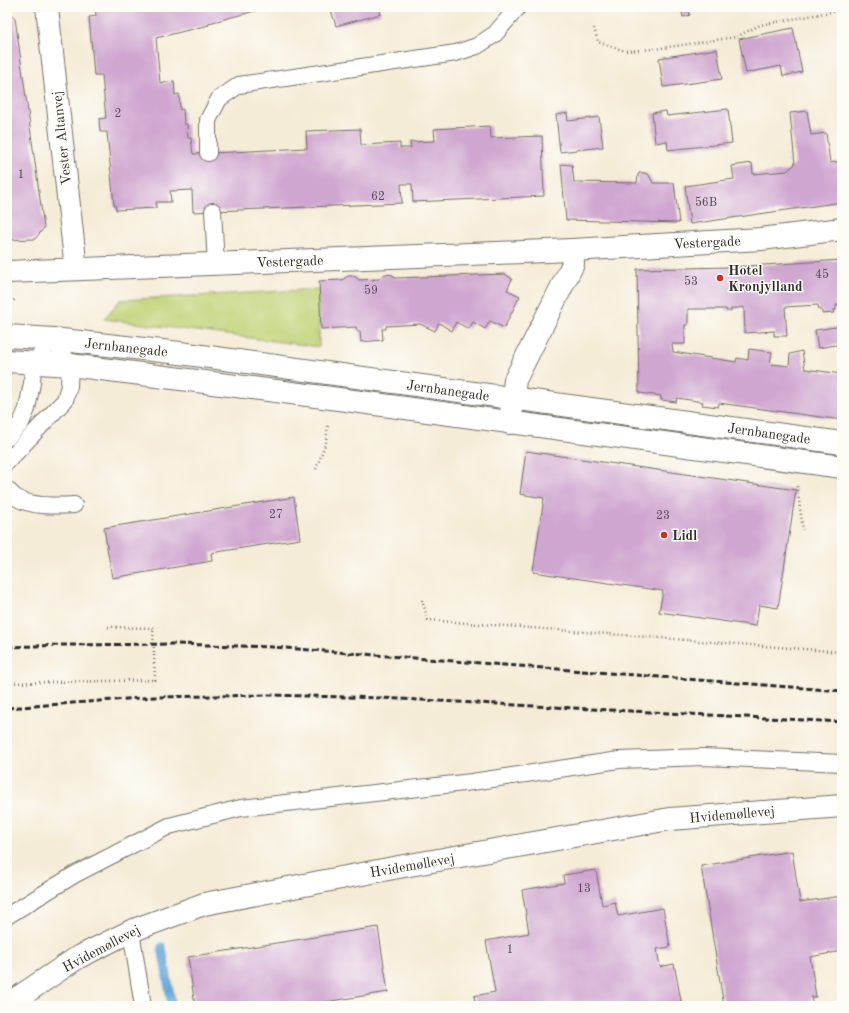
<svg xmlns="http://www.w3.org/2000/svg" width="849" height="1013" viewBox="0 0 849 1013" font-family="'Old Standard TT',serif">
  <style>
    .green { fill: #c0d275; stroke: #767e50 }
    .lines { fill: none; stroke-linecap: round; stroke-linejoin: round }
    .stream { stroke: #62a5d7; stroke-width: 9 }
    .building { fill: #cfa6d0 }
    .service-casing { stroke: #726f67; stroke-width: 18 }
    .minor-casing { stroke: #726f67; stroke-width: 24 }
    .secondary-casing { stroke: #726f67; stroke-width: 24 }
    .path { stroke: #726f67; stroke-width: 2.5; stroke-dasharray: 1 3; stroke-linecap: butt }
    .service { stroke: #fff; stroke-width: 16 }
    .minor { stroke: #fff; stroke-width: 22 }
    .secondary { stroke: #fff; stroke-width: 22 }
    .rail { stroke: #2b2b2b; stroke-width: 3; stroke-dasharray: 6 3; stroke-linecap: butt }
    .poi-dot { fill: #c8321e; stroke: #fdfcf7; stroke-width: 1.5 }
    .labels { text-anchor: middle; stroke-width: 3; stroke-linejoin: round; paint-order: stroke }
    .number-label { font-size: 12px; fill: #544a54 }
    .street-label { font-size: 14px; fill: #2b2b2b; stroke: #fdfcf7 }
    .poi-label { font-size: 14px; font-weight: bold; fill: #2b2b2b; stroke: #fdfcf7; text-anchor: start }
  </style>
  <rect width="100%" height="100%" fill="#fdfcf7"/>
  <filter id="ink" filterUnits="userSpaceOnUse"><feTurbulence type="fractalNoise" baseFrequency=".025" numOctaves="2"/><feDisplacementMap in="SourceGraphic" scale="8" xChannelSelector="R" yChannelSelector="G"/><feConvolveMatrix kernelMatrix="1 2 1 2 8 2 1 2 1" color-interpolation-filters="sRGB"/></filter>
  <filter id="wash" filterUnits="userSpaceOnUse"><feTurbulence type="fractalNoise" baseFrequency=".012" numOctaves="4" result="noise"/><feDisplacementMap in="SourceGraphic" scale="16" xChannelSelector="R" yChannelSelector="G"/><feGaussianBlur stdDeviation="0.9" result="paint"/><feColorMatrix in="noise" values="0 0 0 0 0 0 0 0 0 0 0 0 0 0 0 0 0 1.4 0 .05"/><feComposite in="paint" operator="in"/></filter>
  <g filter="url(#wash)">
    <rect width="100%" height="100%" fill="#f5ecd7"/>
    <!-- green -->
    <path class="green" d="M319,289V347L104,319L120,300Z"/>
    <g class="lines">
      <!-- stream -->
      <path class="stream" d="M162,947L172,1006"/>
    </g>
    <g id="blocks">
      <!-- building -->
      <g class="building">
        <path d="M95,7H270L209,23V25L156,38L160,83L174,81L175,95L179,94L180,110L183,109L184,124H187L188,138H191L193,154L307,148L306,131L360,129L361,145L400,143V148H411L410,142L435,141L434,129L490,126L491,138L542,136L544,196L413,202L412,184H401L402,203L193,212L192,190L170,191L171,202H156V208L116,210L115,205H114L107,132H100L99,119L106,118L102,75H94L89,17L96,16Z"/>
        <path d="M330,7H379L381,14L336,26Z"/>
        <path d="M670,7H688L690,15L683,17L681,9L671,12Z"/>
        <path d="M7,11L15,18L44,228L35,239L7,240Z"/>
        <path d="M793,28L802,72L783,76L781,66L746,73L739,39Z"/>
        <path d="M717,49L722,79L663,87L659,58Z"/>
        <path d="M728,109L732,143L668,150L667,141L655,143L652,113L666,111L667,116Z"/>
        <path d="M807,111L811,135L826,133L830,163L842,161V202L690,224L685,186L734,179L732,166L752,163L753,174L787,171L795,164L790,113Z"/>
        <path d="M567,113L568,121L599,117L603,147L560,152L556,115Z"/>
        <path d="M561,164L572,165L574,182L637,183L638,175L639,173H645L649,175L653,183H674L679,223L566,220Z"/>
        <path d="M842,260V305H836V310H833L834,313L822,314V310H819L818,305L785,307L787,336H774V331L745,333L744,307L731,309V311H726V309H688V325H685V344H672L673,352L736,362L737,358L748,360L749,349L772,352L770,364L789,366L790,354L802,351L805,369L842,374V420L719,403L718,407L702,405L703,402L677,398L676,402L661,400V396L639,393L637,269L732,267Z"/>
        <path d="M385,274L393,275L395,278L505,274L512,279L507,290L520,296L504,328L490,321L485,329L473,322L469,329L456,322L452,331L439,323L435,331L420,324L386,326V329H382L383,340L361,342L360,331H357L356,327L321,329L319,281L342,280L348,276H354L359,280L379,279Z"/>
        <path d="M842,326V344L818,348L815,330Z"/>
        <path d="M526,451L796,490L778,608L759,605L756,626L659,612L663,591L533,572L544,498L520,494Z"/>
        <path d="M294,497L300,539L211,553L212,561L112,578L104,528Z"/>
        <path d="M792,851L800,902L842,896V951L810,957L816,997H811L813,1006H724L701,866Z"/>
        <path d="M596,870L602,905L615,902L618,916L663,908L670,947L657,949L660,967L674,964L682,1006H476L474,996L495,992L486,941L529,933L522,890L564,883L563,875Z"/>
        <path d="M378,927L388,992L300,1006H195L188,957Z"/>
      </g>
    </g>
  </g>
  <g filter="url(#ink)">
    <use href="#blocks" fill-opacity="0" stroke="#726f67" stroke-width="1"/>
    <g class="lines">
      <!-- service casing -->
      <g class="service-casing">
        <g id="service">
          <path d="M208,153V120L219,99L239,85L456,53L477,46L495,34L518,7"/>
          <path d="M213,211L216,264"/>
          <path d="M7,438L21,423L27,409L32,383L33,363L53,339L70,365L69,386L65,400L7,462"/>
          <path d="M7,489C10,492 13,496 17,498C31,507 57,506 74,505"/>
          <path d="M7,916L74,875L169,826L241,808L472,782L619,760L703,757L842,763"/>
          <path d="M131,931L143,1006"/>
        </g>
      </g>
      <!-- minor casing -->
      <g class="minor-casing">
        <g id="minor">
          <path d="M47,7L76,269"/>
          <path d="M7,272L572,250L761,239L842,229"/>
          <path d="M510,423L515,380L573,264L572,250"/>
          <path d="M7,1005L77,958L131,931L204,904L404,866L670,819L842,806"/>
        </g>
      </g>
      <!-- secondary casing -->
      <g class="secondary-casing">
        <g id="secondary">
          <path d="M7,336L53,339L180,353L842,443"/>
          <path d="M7,361L70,365L331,398L842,467"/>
        </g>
      </g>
      <!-- path -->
      <g class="path">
        <path d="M594,28L598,42L625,51L655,49L736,37L760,25L842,10"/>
        <path d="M7,305L16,299"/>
        <path d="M316,469L326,442L328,423"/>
        <path d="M797,486L803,530"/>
        <path d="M422,600L428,620L842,652"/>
        <path d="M7,683L155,680L153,628L108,627"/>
      </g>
      <!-- service -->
      <use href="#service" class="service"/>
      <!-- minor -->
      <use href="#minor" class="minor"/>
      <!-- secondary -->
      <use href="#secondary" class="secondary"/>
      <!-- rail -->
      <g class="rail">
        <path d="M7,647L62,645L175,644L272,647L842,691"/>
        <path d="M7,708L154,697L271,695L381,698L842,722"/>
      </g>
    </g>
  </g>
  <!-- markers -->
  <g class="poi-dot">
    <circle cx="720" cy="278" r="4"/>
    <circle cx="664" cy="535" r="4"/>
  </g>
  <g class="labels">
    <!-- number labels -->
    <g class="number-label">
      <text x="118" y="117">2</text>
      <text x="21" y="178">1</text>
      <text x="378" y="200">62</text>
      <text x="706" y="206">56B</text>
      <text x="822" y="278">45</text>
      <text x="691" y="285">53</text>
      <text x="371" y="294">59</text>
      <text x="276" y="518">27</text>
      <text x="663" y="519">23</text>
      <text x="584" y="892">13</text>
      <text x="510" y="953">1</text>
    </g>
    <!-- street labels -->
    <g class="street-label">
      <text transform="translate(61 138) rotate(-96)" y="5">Vester Altanvej</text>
      <text transform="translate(707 242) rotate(-3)" y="5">Vestergade</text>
      <text transform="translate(290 261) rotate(-2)" y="5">Vestergade</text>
      <text transform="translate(126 347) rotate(6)" y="5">Jernbanegade</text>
      <text transform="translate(448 390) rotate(8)" y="5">Jernbanegade</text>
      <text transform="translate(769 433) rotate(8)" y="5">Jernbanegade</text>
      <text transform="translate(732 814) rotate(-5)" y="5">Hvidemøllevej</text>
      <text transform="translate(412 865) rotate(-10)" y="5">Hvidemøllevej</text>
      <text transform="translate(101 948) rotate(-28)" y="5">Hvidemøllevej</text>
    </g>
    <!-- poi labels -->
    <g class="poi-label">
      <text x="728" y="275">Hotel<tspan x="728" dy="16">Kronjylland</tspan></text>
      <text x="672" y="540">Lidl</text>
    </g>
  </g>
  <!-- margin -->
  <rect width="849" height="1013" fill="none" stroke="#fdfcf7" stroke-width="24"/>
</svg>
